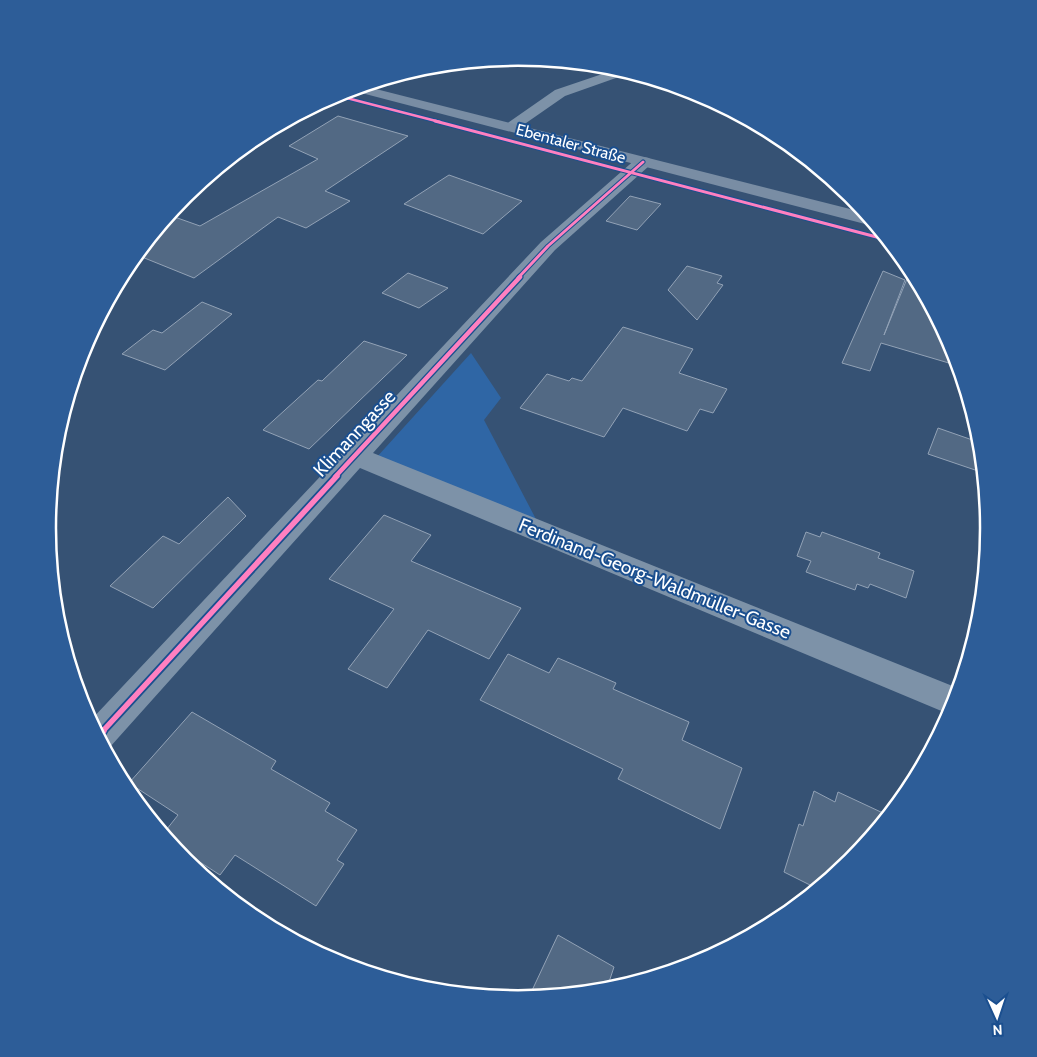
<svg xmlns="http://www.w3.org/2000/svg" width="1037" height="1057" viewBox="0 0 1037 1057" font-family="Cabin,sans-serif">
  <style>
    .green { fill: #2f66a5 }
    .building { fill: #526984; stroke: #92a2b6 }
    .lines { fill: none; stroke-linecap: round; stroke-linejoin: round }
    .street { fill: #7d92a8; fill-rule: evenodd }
    .secondary { fill: #798da4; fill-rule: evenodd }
    .cycleway-far4-casing { stroke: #1b4f8f; stroke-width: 4.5 }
    .cycleway-far3-casing { stroke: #1b4f8f; stroke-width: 5 }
    .cycleway-far2-casing { stroke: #1b4f8f; stroke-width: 7 }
    .cycleway-far1-casing { stroke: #1b4f8f; stroke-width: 9 }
    .cycleway-casing { stroke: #1b4f8f; stroke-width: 10 }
    .cycleway-far4 { stroke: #ff80c0; stroke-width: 2.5 }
    .cycleway-far3 { stroke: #ff80c0; stroke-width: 3 }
    .cycleway-far2 { stroke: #ff80c0; stroke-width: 4.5 }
    .cycleway-far1 { stroke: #ff80c0; stroke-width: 5.5 }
    .cycleway { stroke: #ff80c0; stroke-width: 7 }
    .labels { text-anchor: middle; stroke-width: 4; stroke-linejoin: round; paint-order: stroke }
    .far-street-label { font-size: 16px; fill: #fff; stroke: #1b4f8f }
    .street-label { font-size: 19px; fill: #fff; stroke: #1b4f8f }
    .rim { fill: none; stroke: #fff; stroke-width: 2.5 }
  </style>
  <rect width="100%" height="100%" fill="#365274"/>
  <!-- green -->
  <path class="green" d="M471,353L501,398L484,420L538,523L376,458Z"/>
  <!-- building -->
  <g class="building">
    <path d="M338,116L408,136L325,191L350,201L306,228L278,217L194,278L137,255L169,215L200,226L318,159L289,146Z"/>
    <path d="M449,175L522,201L483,234L404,204Z"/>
    <path d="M630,196L661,204L637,230L606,221Z"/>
    <path d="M687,266L722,276L717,283L723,285L697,320L668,290Z"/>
    <path d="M911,269L954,349L959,366L881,343L870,371L842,363L883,271L905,280L884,335Z"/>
    <path d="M408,273L448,288L419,308L382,293Z"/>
    <path d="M202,302L232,314L165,370L122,354L153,330L162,333Z"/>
    <path d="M623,327L693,349L679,373L727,389L713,413L700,409L687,431L623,408L604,437L520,408L547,374L569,381L572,378L582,381Z"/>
    <path d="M364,341L407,355L309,449L263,430L318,380L322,381Z"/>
    <path d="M938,428L981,443L984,473L928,454Z"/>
    <path d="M228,497L246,516L153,608L110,586L163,536L179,544Z"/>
    <path d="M384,515L431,535L411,561L521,608L489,659L428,630L387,688L348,669L394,609L329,579Z"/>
    <path d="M806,532L820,537L822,532L880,553L878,558L914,571L906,598L870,584L868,588L857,584L855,590L806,572L811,561L797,556Z"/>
    <path d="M508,654L549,673L558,658L616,683L613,689L689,722L682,740L742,768L720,829L618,779L623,769L480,700Z"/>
    <path d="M192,712L276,761L271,769L330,803L325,811L357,830L337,860L344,864L316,906L235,855L220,875L169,842L163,834L178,815L129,783Z"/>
    <path d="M814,791L835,802L838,792L883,813L878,829L851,862L818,889L784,872L799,824L803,826Z"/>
    <path d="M558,935L614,967L606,991L528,999Z"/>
  </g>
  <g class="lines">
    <!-- street -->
    <g class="street">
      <path d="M617,69L630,73L565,96L516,130H504L502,127L555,90Z"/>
      <path d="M643,157L649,158L652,162L649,166L555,250L373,453L960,689L951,715L360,468L110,747L105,749L90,721L541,242L637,158Z"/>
    </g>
    <!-- secondary -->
    <path class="secondary" d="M364,86L866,213L876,225L865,224L350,90Z"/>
    <!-- cycleway-far4 casing -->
    <g class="cycleway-far4-casing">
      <path id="cycleway-far4" d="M335,95L440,122"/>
    </g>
    <!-- cycleway-far3 casing -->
    <g class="cycleway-far3-casing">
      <g id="cycleway-far3">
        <path d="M435,121L888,240"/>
        <path d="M518,278L548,246L643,162"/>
      </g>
    </g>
    <!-- cycleway-far2 casing -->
    <g class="cycleway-far2-casing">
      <path id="cycleway-far2" d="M335,477L520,277"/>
    </g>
    <!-- cycleway-far1 casing -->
    <g class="cycleway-far1-casing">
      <path id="cycleway-far1" d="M102,732L337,476"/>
    </g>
    <!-- cycleway casing -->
    <g class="cycleway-casing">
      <path id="cycleway" d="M98,736L103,731"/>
    </g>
    <!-- cycleway-far4 -->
    <use href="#cycleway-far4" class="cycleway-far4"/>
    <!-- cycleway-far3 -->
    <use href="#cycleway-far3" class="cycleway-far3"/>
    <!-- cycleway-far2 -->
    <use href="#cycleway-far2" class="cycleway-far2"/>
    <!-- cycleway-far1 -->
    <use href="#cycleway-far1" class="cycleway-far1"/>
    <!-- cycleway -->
    <use href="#cycleway" class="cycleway"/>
  </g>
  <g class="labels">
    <!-- far-street labels -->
    <g class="far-street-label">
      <text transform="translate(571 143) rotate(15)" y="6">Ebentaler Straße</text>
    </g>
    <!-- street labels -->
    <g class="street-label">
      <text transform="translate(354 433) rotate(-47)" y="7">Klimanngasse</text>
      <text transform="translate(655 578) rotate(22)" y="7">Ferdinand-Georg-Waldmüller-Gasse</text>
    </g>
  </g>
  <!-- crop -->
  <path d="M0 0H1037V1057H0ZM56 528a462 462 0 1 1 924 0a462 462 0 1 1-924 0Z" fill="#2d5d98" fill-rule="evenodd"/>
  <path class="rim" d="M56 528a462 462 0 1 1 924 0a462 462 0 1 1-924 0Z"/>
  <!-- north arrow -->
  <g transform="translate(997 1017) rotate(177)" stroke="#1b4f8f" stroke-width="4" paint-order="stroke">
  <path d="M0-4L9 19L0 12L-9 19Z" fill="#ffffff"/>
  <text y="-8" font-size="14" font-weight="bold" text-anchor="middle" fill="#ffffff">N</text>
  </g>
</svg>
